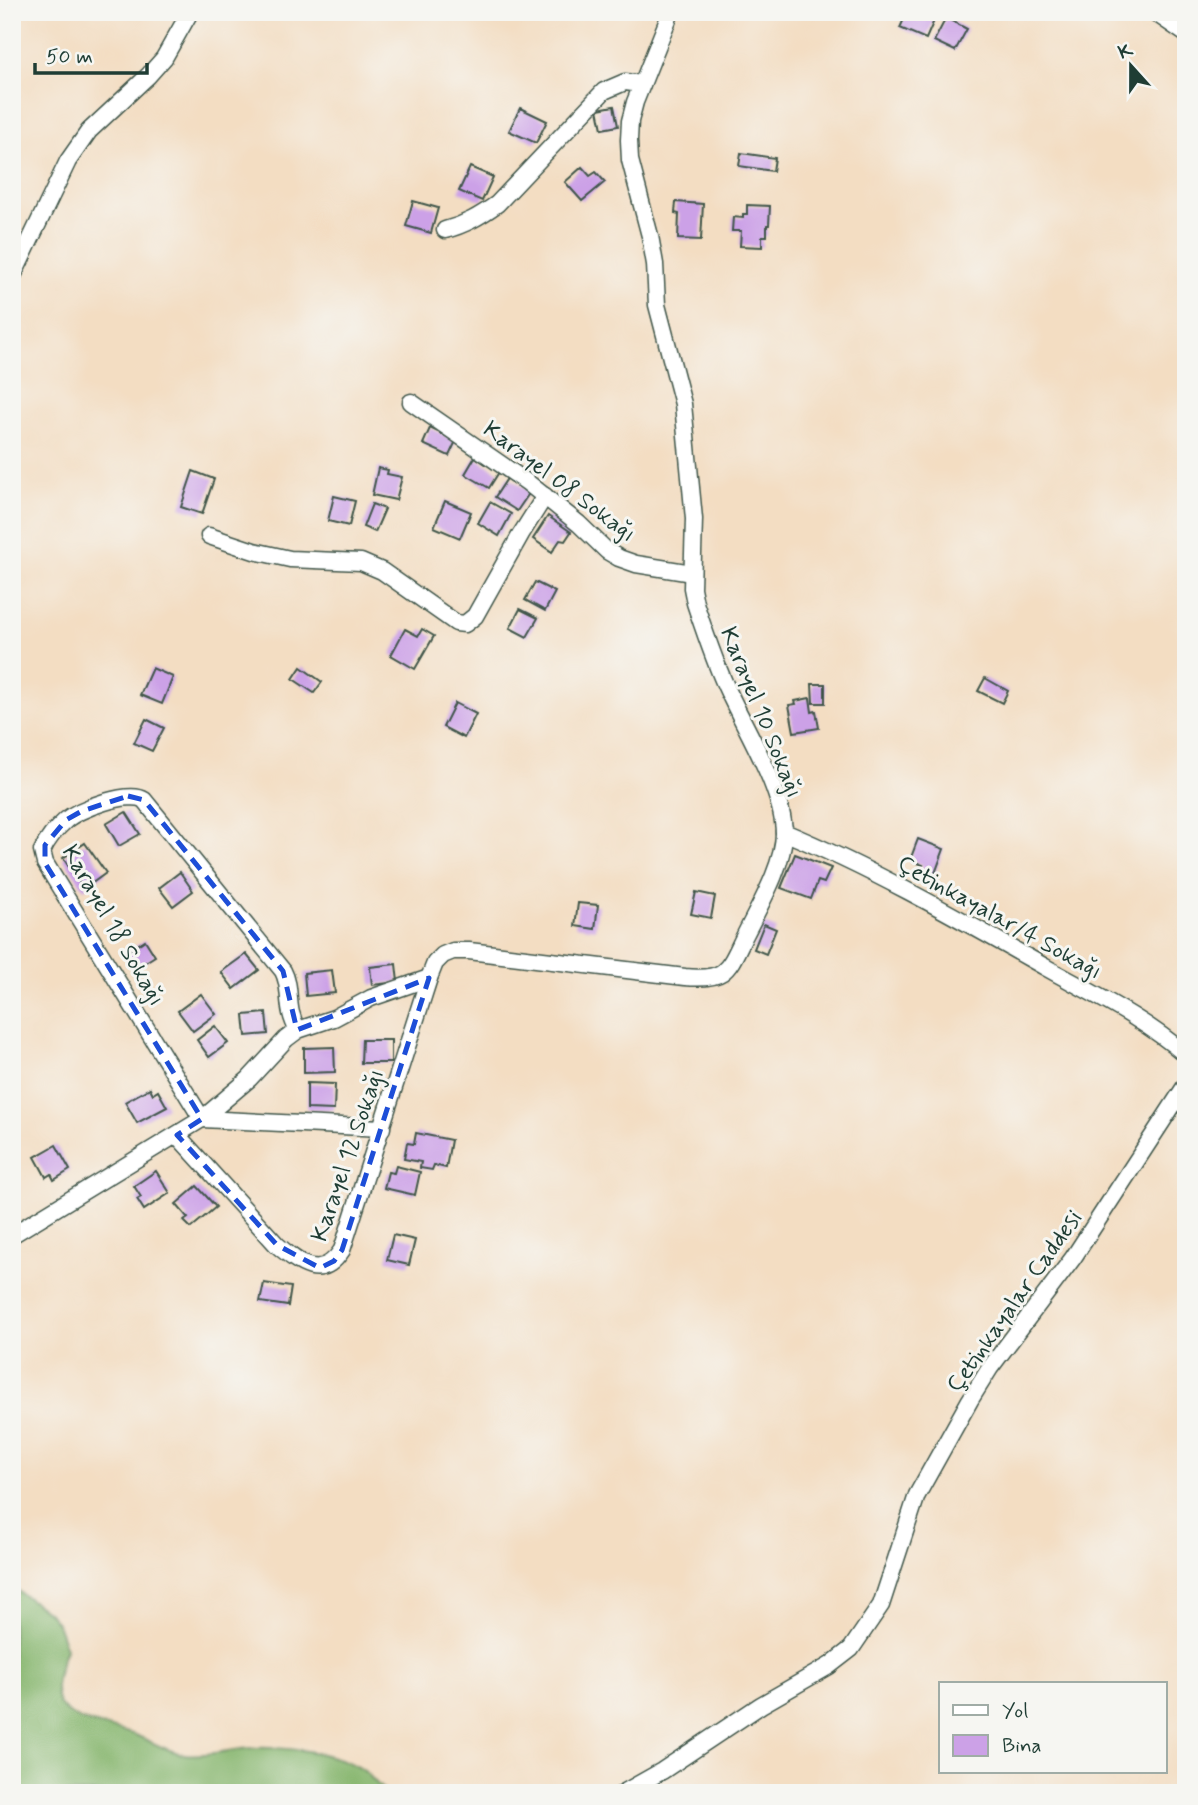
<svg xmlns="http://www.w3.org/2000/svg" width="1198" height="1805" viewBox="0 0 1198 1805" font-family="Mynerve,sans-serif">
  <style>
    .forest { fill: #8ab872; stroke: #547a53; stroke-width: 2 }
    .building { fill: #cca1e7 }
    .lines { fill: none; stroke-linecap: round; stroke-linejoin: round }
    .minor-casing { stroke: #3f5549; stroke-width: 19 }
    .minor { stroke: #fff; stroke-width: 16 }
    .marked { fill: none; stroke: #1d4ed8; stroke-width: 5; stroke-dasharray: 14 9; stroke-linejoin: round }
    .labels { text-anchor: middle; stroke-width: 6; stroke-linejoin: round; paint-order: stroke }
    .street-label { font-size: 24px; fill: #1f3d34; stroke: #f6f6f2 }
  </style>
  <rect width="100%" height="100%" fill="#f6f6f2"/>
  <filter id="ink" filterUnits="userSpaceOnUse"><feTurbulence type="fractalNoise" baseFrequency=".0143" numOctaves="2"/><feDisplacementMap in="SourceGraphic" scale="14" xChannelSelector="R" yChannelSelector="G"/><feConvolveMatrix kernelMatrix="1 2 1 2 8 2 1 2 1" color-interpolation-filters="sRGB"/></filter>
  <filter id="wash" filterUnits="userSpaceOnUse"><feTurbulence type="fractalNoise" baseFrequency=".00686" numOctaves="4" result="noise"/><feDisplacementMap in="SourceGraphic" scale="28" xChannelSelector="R" yChannelSelector="G"/><feGaussianBlur stdDeviation="1.57" result="paint"/><feColorMatrix in="noise" values="0 0 0 0 0 0 0 0 0 0 0 0 0 0 0 0 0 1.4 0 .05"/><feComposite in="paint" operator="in"/></filter>
  <g filter="url(#wash)">
    <rect width="100%" height="100%" fill="#f3ddc2"/>
    <!-- forest -->
    <path class="forest" d="M12,1587L49,1613L57,1623L66,1649C37,1720 75,1717 129,1733C147,1738 164,1751 184,1754C207,1757 230,1749 253,1748C266,1747 294,1749 307,1751C324,1754 349,1760 363,1770C371,1777 378,1785 386,1793H12Z"/>
    <g id="blocks">
      <!-- building -->
      <g class="building">
        <path d="M907,12H928L936,16L926,39L900,28Z"/>
        <path d="M946,18L967,29L955,51L934,41Z"/>
        <path d="M614,106L618,126L602,129L598,109Z"/>
        <path d="M520,108L547,121L536,143L509,131Z"/>
        <path d="M741,153L775,158L773,171L739,166Z"/>
        <path d="M470,167L493,177L482,201L459,191Z"/>
        <path d="M582,167L590,176L596,172L605,182L582,201L565,182Z"/>
        <path d="M413,201L438,208L431,233L406,226Z"/>
        <path d="M676,202L703,204L701,240L678,239L679,214L675,213Z"/>
        <path d="M747,205L770,206L769,225H767V236H762V247L740,246L741,231H732L733,217L743,218V214H747Z"/>
        <path d="M430,428L456,441L449,456L423,444Z"/>
        <path d="M475,457L499,472L489,488L465,474Z"/>
        <path d="M378,468L388,470L387,474L402,477L396,500L372,495Z"/>
        <path d="M193,471L214,479L202,514L181,507Z"/>
        <path d="M508,477L530,492L517,511L495,497Z"/>
        <path d="M334,496L355,501L349,526L328,521Z"/>
        <path d="M445,501L471,512L460,538L434,527Z"/>
        <path d="M490,502L511,514L499,536L478,523Z"/>
        <path d="M372,504L385,509L375,532L363,527Z"/>
        <path d="M548,516L571,532L565,541L560,540L552,552L533,539Z"/>
        <path d="M535,582L555,592L545,611L525,600Z"/>
        <path d="M520,609L538,618L527,637L510,628Z"/>
        <path d="M405,629L418,636L422,629L434,636L415,669L391,655Z"/>
        <path d="M301,667L322,682L314,693L293,679Z"/>
        <path d="M152,668L173,677L162,704L140,695Z"/>
        <path d="M985,678L1008,691L1002,703L978,691Z"/>
        <path d="M812,684H825V703H813Z"/>
        <path d="M810,698L812,712L816,711L819,728L794,732L789,705L796,704L795,701Z"/>
        <path d="M455,703L476,714L464,738L443,727Z"/>
        <path d="M146,719L164,728L152,751L134,743Z"/>
        <path d="M126,812L140,834L119,846L106,824Z"/>
        <path d="M918,839L944,849L934,876L920,871L923,865L910,860Z"/>
        <path d="M85,843L106,873L84,889L63,858Z"/>
        <path d="M795,854L831,868L824,883L818,881L811,899L781,888Z"/>
        <path d="M180,872L193,891L173,906L159,888Z"/>
        <path d="M696,892L715,896L711,918L691,914Z"/>
        <path d="M578,903L598,905L595,929L575,926Z"/>
        <path d="M764,924L776,929L766,954L754,949Z"/>
        <path d="M145,940L155,956L136,968L126,953Z"/>
        <path d="M246,954L259,970L234,989L221,972Z"/>
        <path d="M396,964L398,982L372,985L370,967Z"/>
        <path d="M332,970L335,993L306,996L304,973Z"/>
        <path d="M201,994L216,1014L193,1031L178,1011Z"/>
        <path d="M266,1013L268,1034L246,1036L244,1015Z"/>
        <path d="M215,1026L228,1043L209,1057L197,1040Z"/>
        <path d="M362,1040H391V1063H361Z"/>
        <path d="M334,1047L335,1072L304,1073V1048Z"/>
        <path d="M307,1083L335,1084L334,1110L307,1109Z"/>
        <path d="M150,1088L153,1094L158,1091L167,1107L137,1123L125,1102Z"/>
        <path d="M416,1133L451,1140L446,1168L434,1165L432,1170L420,1168L421,1162L404,1159L407,1143L414,1144Z"/>
        <path d="M56,1145L70,1170L54,1180L51,1174L46,1177L35,1157Z"/>
        <path d="M396,1166L420,1172L415,1195L384,1188L388,1172L394,1173Z"/>
        <path d="M156,1171L170,1193L144,1210L137,1199L141,1197L134,1186Z"/>
        <path d="M197,1186L216,1207L191,1228L184,1221L188,1218L176,1204Z"/>
        <path d="M393,1235L415,1240L409,1265L387,1260Z"/>
        <path d="M264,1283L291,1287L288,1306L260,1302Z"/>
      </g>
    </g>
  </g>
  <g filter="url(#ink)">
    <use href="#blocks" fill-opacity="0" stroke="#3f5549" stroke-width="2"/>
    <g class="lines">
      <!-- minor casing -->
      <g class="minor-casing">
        <g id="minor">
          <path d="M1154,12L1186,34"/>
          <path d="M445,230C465,225 480,216 497,204L604,91L625,82L642,84"/>
          <path d="M12,278L68,161L89,131L148,76L164,58L190,12"/>
          <path d="M411,402L528,483L579,524L607,551L619,558L636,564L692,573"/>
          <path d="M209,536L254,551L290,559L361,562L382,571L456,623L465,624L475,616L521,534L545,496"/>
          <path d="M784,832C875,870 960,919 1045,967C1093,994 1145,1019 1186,1055"/>
          <path d="M202,1119L45,863L42,851C47,840 57,828 66,820C78,809 130,790 144,800L283,971C293,990 284,1007 298,1030"/>
          <path d="M202,1119L382,1128"/>
          <path d="M177,1135L277,1245C300,1264 321,1282 342,1250L429,978L435,963L443,955L453,951H469L685,977C729,981 728,968 746,933C760,905 784,864 784,833C783,790 747,732 729,693C715,664 705,633 695,603L692,588L694,519L683,404L657,305L655,264L650,236L630,160L629,140L630,121L635,102L671,12"/>
          <path d="M12,1235L202,1119L249,1079L286,1039L298,1030L334,1018L371,998L429,978"/>
          <path d="M623,1793L662,1771L761,1705L829,1666L851,1649L881,1605L917,1495L970,1400L990,1368L1073,1258L1186,1085"/>
        </g>
      </g>
      <!-- minor -->
      <use href="#minor" class="minor"/>
    </g>
  </g>
  <!-- marked area -->
  <path class="marked" d="M128,796L144,800L283,971L297,1030L429,978L342,1250L334,1261L320,1268L277,1245L177,1135L202,1119L45,863V845L66,820L82,811Z"/>
  <g class="labels">
    <!-- street labels -->
    <g class="street-label">
      <text transform="translate(560 481) rotate(37)" y="8">Karayel 08 Sokağı</text>
      <text transform="translate(762 712) rotate(68)" y="8">Karayel 10 Sokağı</text>
      <text transform="translate(1000 917) rotate(29)" y="8">Çetinkayalar/4 Sokağı</text>
      <text transform="translate(114 925) rotate(60)" y="8">Karayel 18 Sokağı</text>
      <text transform="translate(347 1155) rotate(-71)" y="8">Karayel 12 Sokağı</text>
      <text transform="translate(1014 1301) rotate(-55)" y="8">Çetinkayalar Caddesi</text>
    </g>
  </g>
  <!-- margin -->
  <rect width="1198" height="1805" fill="none" stroke="#f6f6f2" stroke-width="42"/>
  <!-- legend -->
  <rect x="939" y="1682" width="228" height="91" fill="#f6f6f2" stroke="#a0aca6" stroke-width="2"/>
  <rect x="953" y="1705" width="35" height="10" fill="#ffffff" stroke="#a0aca6" stroke-width="2"/>
  <text x="1002" y="1717" font-size="21" fill="#1f3d34">Yol</text>
  <rect x="953" y="1735" width="35" height="21" fill="#cca1e7" stroke="#a0aca6" stroke-width="2"/>
  <text x="1002" y="1752" font-size="21" fill="#1f3d34">Bina</text>
  <!-- north arrow -->
  <g transform="translate(1131 66) rotate(339)" stroke="#f6f6f2" stroke-width="5" paint-order="stroke">
  <path d="M0-5L12 26L0 18L-12 26Z" fill="#1f3d34"/>
  <text y="-10" font-size="19" font-weight="bold" text-anchor="middle" fill="#1f3d34">K</text>
  </g>
  <!-- scale -->
  <path d="M35 63v10h112v-10" fill="none" stroke="#1f3d34" stroke-width="3.5"/>
  <text x="46" y="63" font-size="21" fill="#1f3d34" stroke="#f6f6f2" stroke-width="5" paint-order="stroke">50 m</text>
</svg>
